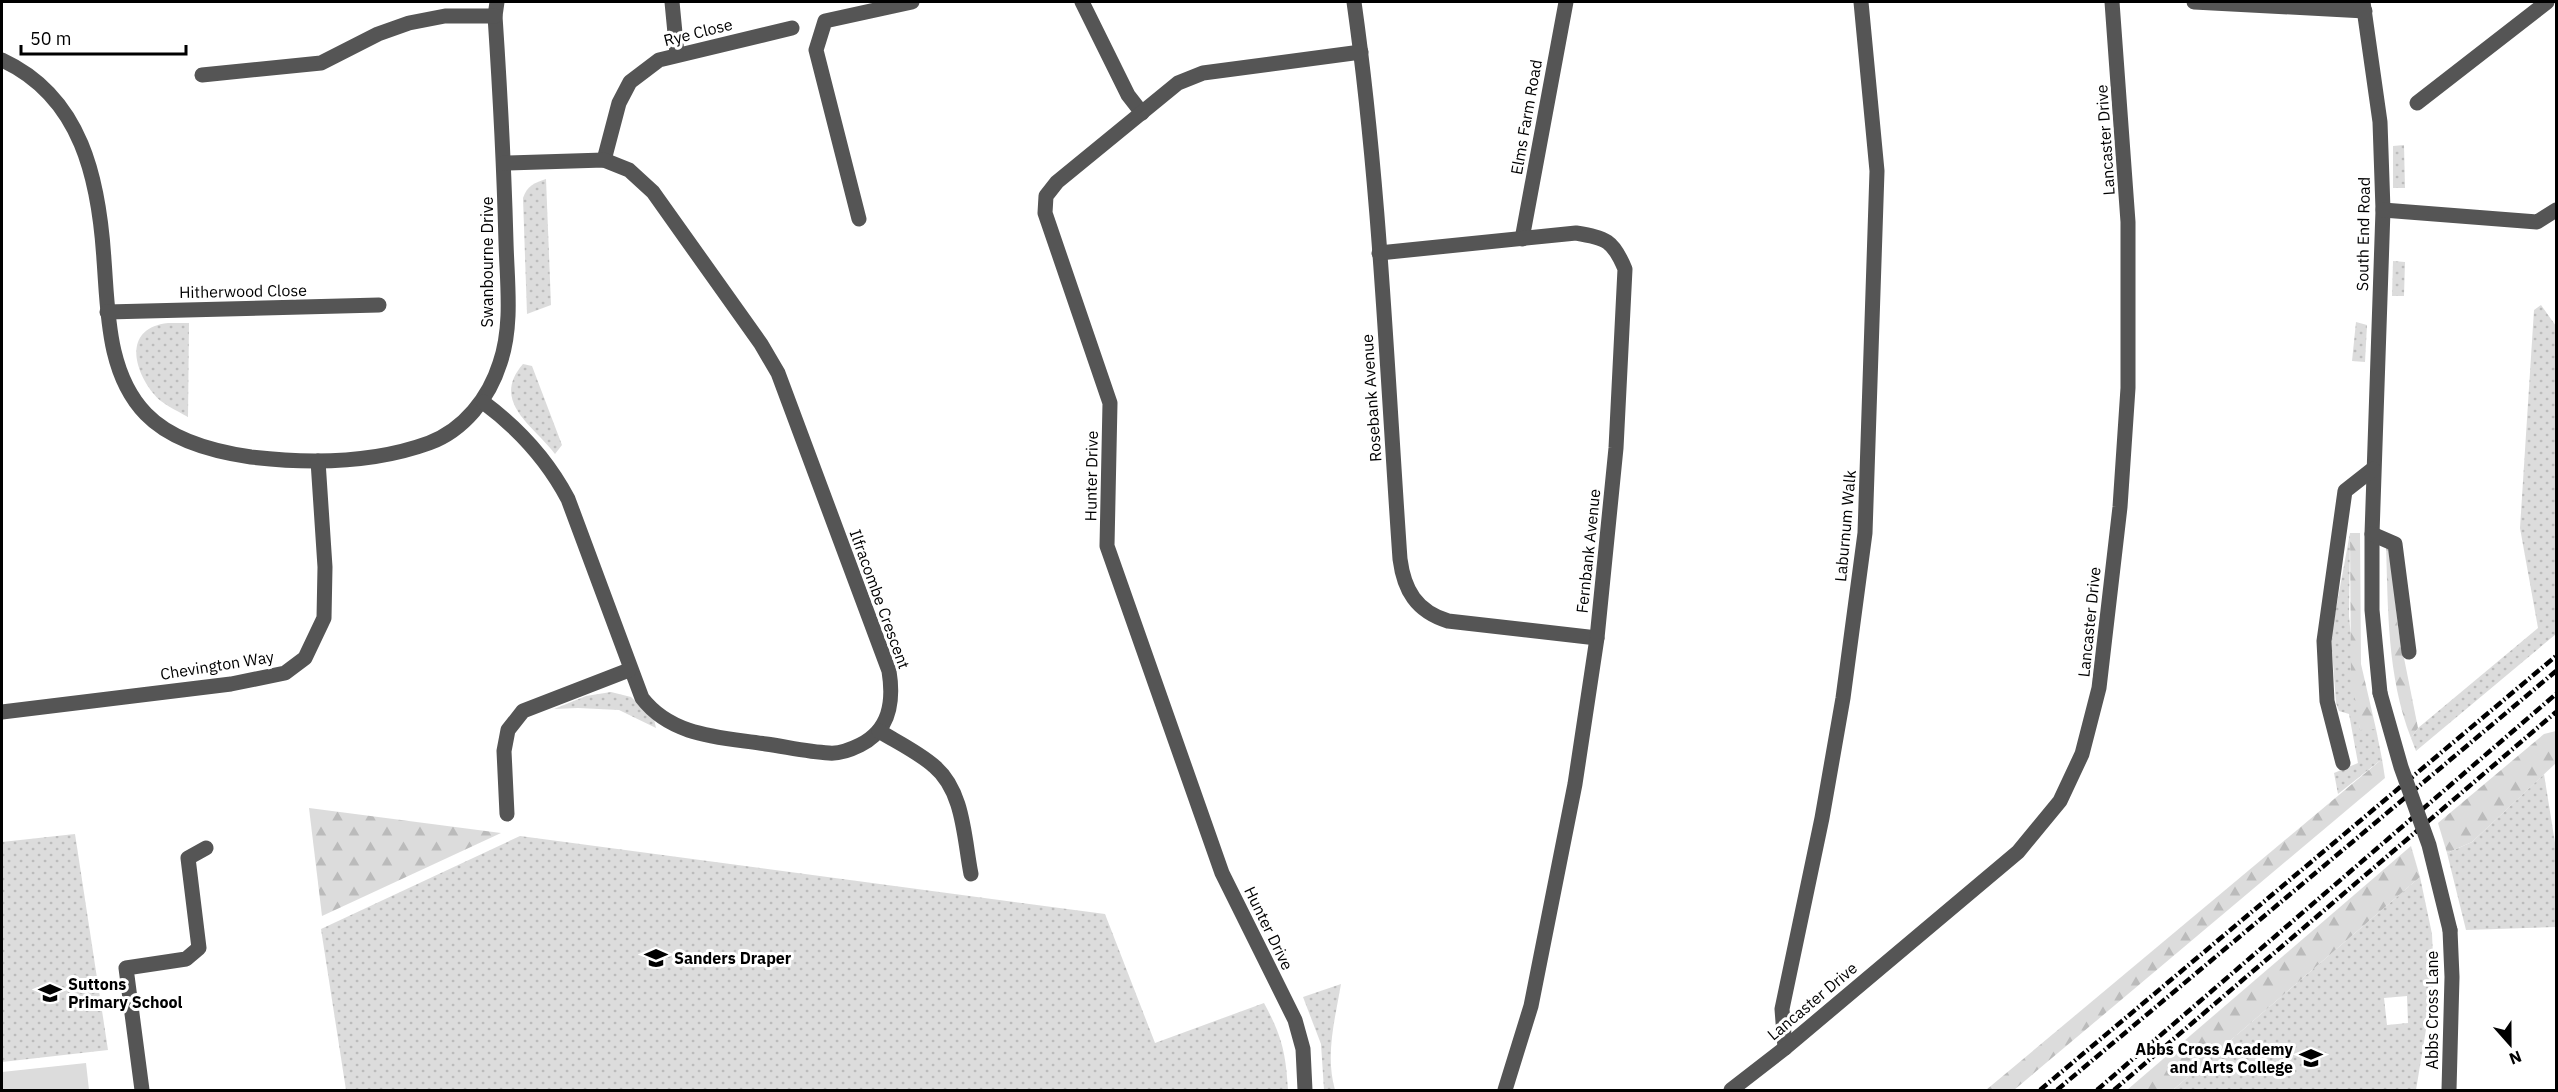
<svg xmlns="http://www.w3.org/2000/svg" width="2558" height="1092" viewBox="0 0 2558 1092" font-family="'IBM Plex Sans',sans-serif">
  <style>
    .green { fill: url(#green-dots); fill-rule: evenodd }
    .forest { fill: url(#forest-firs) }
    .pitch { fill: #dcdcdc }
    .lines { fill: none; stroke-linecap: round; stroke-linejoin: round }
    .minor { stroke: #555; stroke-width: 15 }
    .rail { stroke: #000; stroke-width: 4.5; stroke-dasharray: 9 3 1.5 3; stroke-linecap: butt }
    .minor-bridge { stroke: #555; stroke-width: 15 }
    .labels { text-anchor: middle; stroke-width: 6; stroke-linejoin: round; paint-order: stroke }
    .street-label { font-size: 16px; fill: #000; stroke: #fff }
    .poi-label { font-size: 16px; font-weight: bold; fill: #000; stroke: #fff; text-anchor: start }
  </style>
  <defs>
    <pattern id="green-dots" width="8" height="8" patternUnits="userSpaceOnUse" patternTransform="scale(1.5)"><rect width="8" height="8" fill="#dcdcdc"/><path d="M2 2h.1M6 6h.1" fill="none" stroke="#bbb" stroke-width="1.8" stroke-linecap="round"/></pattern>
    <pattern id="forest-firs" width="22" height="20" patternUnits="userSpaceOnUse" patternTransform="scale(1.5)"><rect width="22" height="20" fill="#dcdcdc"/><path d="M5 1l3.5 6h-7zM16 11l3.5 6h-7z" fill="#bbb"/></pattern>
  </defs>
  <rect width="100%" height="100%" fill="#fff"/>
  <!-- green -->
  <g class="green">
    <path d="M2404,145L2405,188H2393V146Z"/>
    <path d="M546,179L551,305L527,314L523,198C527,186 534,183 546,179Z"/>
    <path d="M2393,261L2405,262L2404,296H2392Z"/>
    <path d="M2541,305L2556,326V634L2416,751L2411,738L2418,728L2538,628L2520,528L2534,310Z"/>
    <path d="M2356,322L2367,325L2365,362L2352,361Z"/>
    <path d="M168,323H189L188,417C176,410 161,404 153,393C132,366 125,328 168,323Z"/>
    <path d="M523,364L532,366L562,445L555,454C534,426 490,402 523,364Z"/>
    <path d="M2350,533L2349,616L2360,729H2376L2382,759L2338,794L2334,773L2358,763L2349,714L2339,711L2336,703L2331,636Z"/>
    <path d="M611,692L631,697L654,719L656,728L619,710L578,708L554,709L586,696Z"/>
    <path d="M2544,774L2556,849V927L2466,930L2447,853L2472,842Z"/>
    <path d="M75,834L108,1050L2,1062V842Z"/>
    <path d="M520,836L1105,914L1155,1043L1264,1003C1282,1036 1286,1054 1288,1090H346L321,929Z"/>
    <path d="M2420,877L2432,934L2434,981L2416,1090H2173ZM2407,996L2408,1023L2387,1025L2384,998Z"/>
    <path d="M1341,984C1335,1019 1325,1055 1335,1090H1324L1321,1044L1303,997Z"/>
  </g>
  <!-- forest -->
  <g class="forest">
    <path d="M2350,533H2360L2361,664L2376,729L2360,730L2351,677Z"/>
    <path d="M2386,543L2390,548L2398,628L2418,728L2411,738C2387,676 2388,609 2386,543Z"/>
    <path d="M2556,731V763L2472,842L2447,853L2438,823L2544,734Z"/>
    <path d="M2382,759L2385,778L2014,1090H1986Z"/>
    <path d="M309,808L501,833L322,916Z"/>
    <path d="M2411,846L2420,877L2173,1090H2127Z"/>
  </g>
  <!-- pitch -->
  <path class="pitch" d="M86,1063L89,1090H2V1072Z"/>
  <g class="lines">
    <!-- minor -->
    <g class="minor">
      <path d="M672,2L677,54"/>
      <path d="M1082,2L1128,95L1142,113"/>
      <path d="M1354,2C1380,186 1387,374 1400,559C1404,590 1416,611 1448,621L1597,638"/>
      <path d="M2194,2L2365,11"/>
      <path d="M2363,2L2380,122L2383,210L2372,534V610L2380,693"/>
      <path d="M2,60C82,97 99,180 104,260C108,311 107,374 146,414C172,441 216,452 251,457C310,464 374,463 429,443C464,430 489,398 500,363C513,325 507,282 506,242C504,167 500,91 495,16L497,2"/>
      <path d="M202,75L321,63L378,34L409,23L445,16H495"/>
      <path d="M2417,103L2547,2"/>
      <path d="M604,160L619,103L630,82L659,60L792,28"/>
      <path d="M2383,210L2537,222L2556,210"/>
      <path d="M859,219L816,50L825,21L912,2"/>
      <path d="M1522,239L1566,2"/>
      <path d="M1379,253L1576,233C1606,238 1613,240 1625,269L1616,448L1597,638L1575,784L1531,1006L1505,1090"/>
      <path d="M107,312L379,305"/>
      <path d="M483,402C518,428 547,459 568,499L642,698C672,737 721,737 766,744C787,747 808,752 829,753C840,754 850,750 860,745C890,730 894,702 889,671L778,373L761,344L653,192L629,170L604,160L504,163"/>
      <path d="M2372,534L2395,544L2409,652"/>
      <path d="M2,712L231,684L285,673L305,658L324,618L325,567L318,461"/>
      <path d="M879,731C897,742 918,752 934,766C964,791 964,839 971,874"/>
      <path d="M2343,763L2327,701L2324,641L2345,491L2373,469"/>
      <path d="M507,814L504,751L508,730L523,711L629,670"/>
      <path d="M1785,1048L1782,1009L1822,818L1843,698L1865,533L1877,171L1861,2"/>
      <path d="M142,1090L126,968L186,959L199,948L188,858L206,848"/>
      <path d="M1305,1090L1303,1049L1295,1020L1222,873L1107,546L1110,403L1045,213L1046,196L1057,182L1178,83L1203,73L1361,52"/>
      <path d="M1731,1090L1785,1048L2018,852L2060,801L2082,754L2099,688L2120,507L2128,388V222L2112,2"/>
      <path d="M2449,1090L2452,977L2450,930"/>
    </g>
    <!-- rail -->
    <g class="rail">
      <path d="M2040,1090L2556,656"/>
      <path d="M2057,1090L2556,671"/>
      <path d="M2097,1090L2556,694"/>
      <path d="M2114,1090L2556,712"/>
    </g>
    <!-- minor-bridge -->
    <path class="minor-bridge" d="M2380,693L2401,767L2429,845L2450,930"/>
  </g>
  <!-- icons -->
  <defs>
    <g id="school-bare" transform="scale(1.8)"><path d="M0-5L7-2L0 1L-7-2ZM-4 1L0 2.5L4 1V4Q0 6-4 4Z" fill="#000" stroke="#fff" stroke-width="2.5" paint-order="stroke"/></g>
  </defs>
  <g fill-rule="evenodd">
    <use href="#school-bare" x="656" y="958"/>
    <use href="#school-bare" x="50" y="993"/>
    <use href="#school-bare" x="2311" y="1058"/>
  </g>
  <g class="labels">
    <!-- street labels -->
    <g class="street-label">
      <text transform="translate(698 32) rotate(-14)" y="6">Rye Close</text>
      <text transform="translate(1526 117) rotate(-80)" y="6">Elms Farm Road</text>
      <text transform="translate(2105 140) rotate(-94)" y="6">Lancaster Drive</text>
      <text transform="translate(2363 234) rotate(-89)" y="6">South End Road</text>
      <text transform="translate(487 262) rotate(-90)" y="6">Swanbourne Drive</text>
      <text transform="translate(243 291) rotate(-1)" y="6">Hitherwood Close</text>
      <text transform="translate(1371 398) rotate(-94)" y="6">Rosebank Avenue</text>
      <text transform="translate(1091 476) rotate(-89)" y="6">Hunter Drive</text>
      <text transform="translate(1845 526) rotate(-85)" y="6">Laburnum Walk</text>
      <text transform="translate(1588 551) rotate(-84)" y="6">Fernbank Avenue</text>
      <text transform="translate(880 599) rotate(70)" y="6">Ilfracombe Crescent</text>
      <text transform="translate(2089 622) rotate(-84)" y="6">Lancaster Drive</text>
      <text transform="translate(217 665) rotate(-9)" y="6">Chevington Way</text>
      <text transform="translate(1269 928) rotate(64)" y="6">Hunter Drive</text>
      <text transform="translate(1812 1001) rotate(-40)" y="6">Lancaster Drive</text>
      <text transform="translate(2432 1010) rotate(-90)" y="6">Abbs Cross Lane</text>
    </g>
    <!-- poi labels -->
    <g class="poi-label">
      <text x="674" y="964">Sanders Draper</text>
      <text x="68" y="990">Suttons<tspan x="68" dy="18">Primary School</tspan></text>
      <text x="2293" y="1055" text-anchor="end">Abbs Cross Academy<tspan x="2293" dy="18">and Arts College</tspan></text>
    </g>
  </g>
  <!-- border -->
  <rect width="2558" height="1092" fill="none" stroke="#000000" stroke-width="6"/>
  <!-- north arrow -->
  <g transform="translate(2510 1044) rotate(159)" stroke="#ffffff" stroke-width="4.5" paint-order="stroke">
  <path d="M0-4.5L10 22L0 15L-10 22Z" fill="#000000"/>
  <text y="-9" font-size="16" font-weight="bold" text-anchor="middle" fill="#000000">N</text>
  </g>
  <!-- scale -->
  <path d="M21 45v9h165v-9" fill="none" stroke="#000000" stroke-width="3"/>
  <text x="30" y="45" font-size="18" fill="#000000" stroke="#ffffff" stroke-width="4.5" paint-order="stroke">50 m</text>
</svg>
